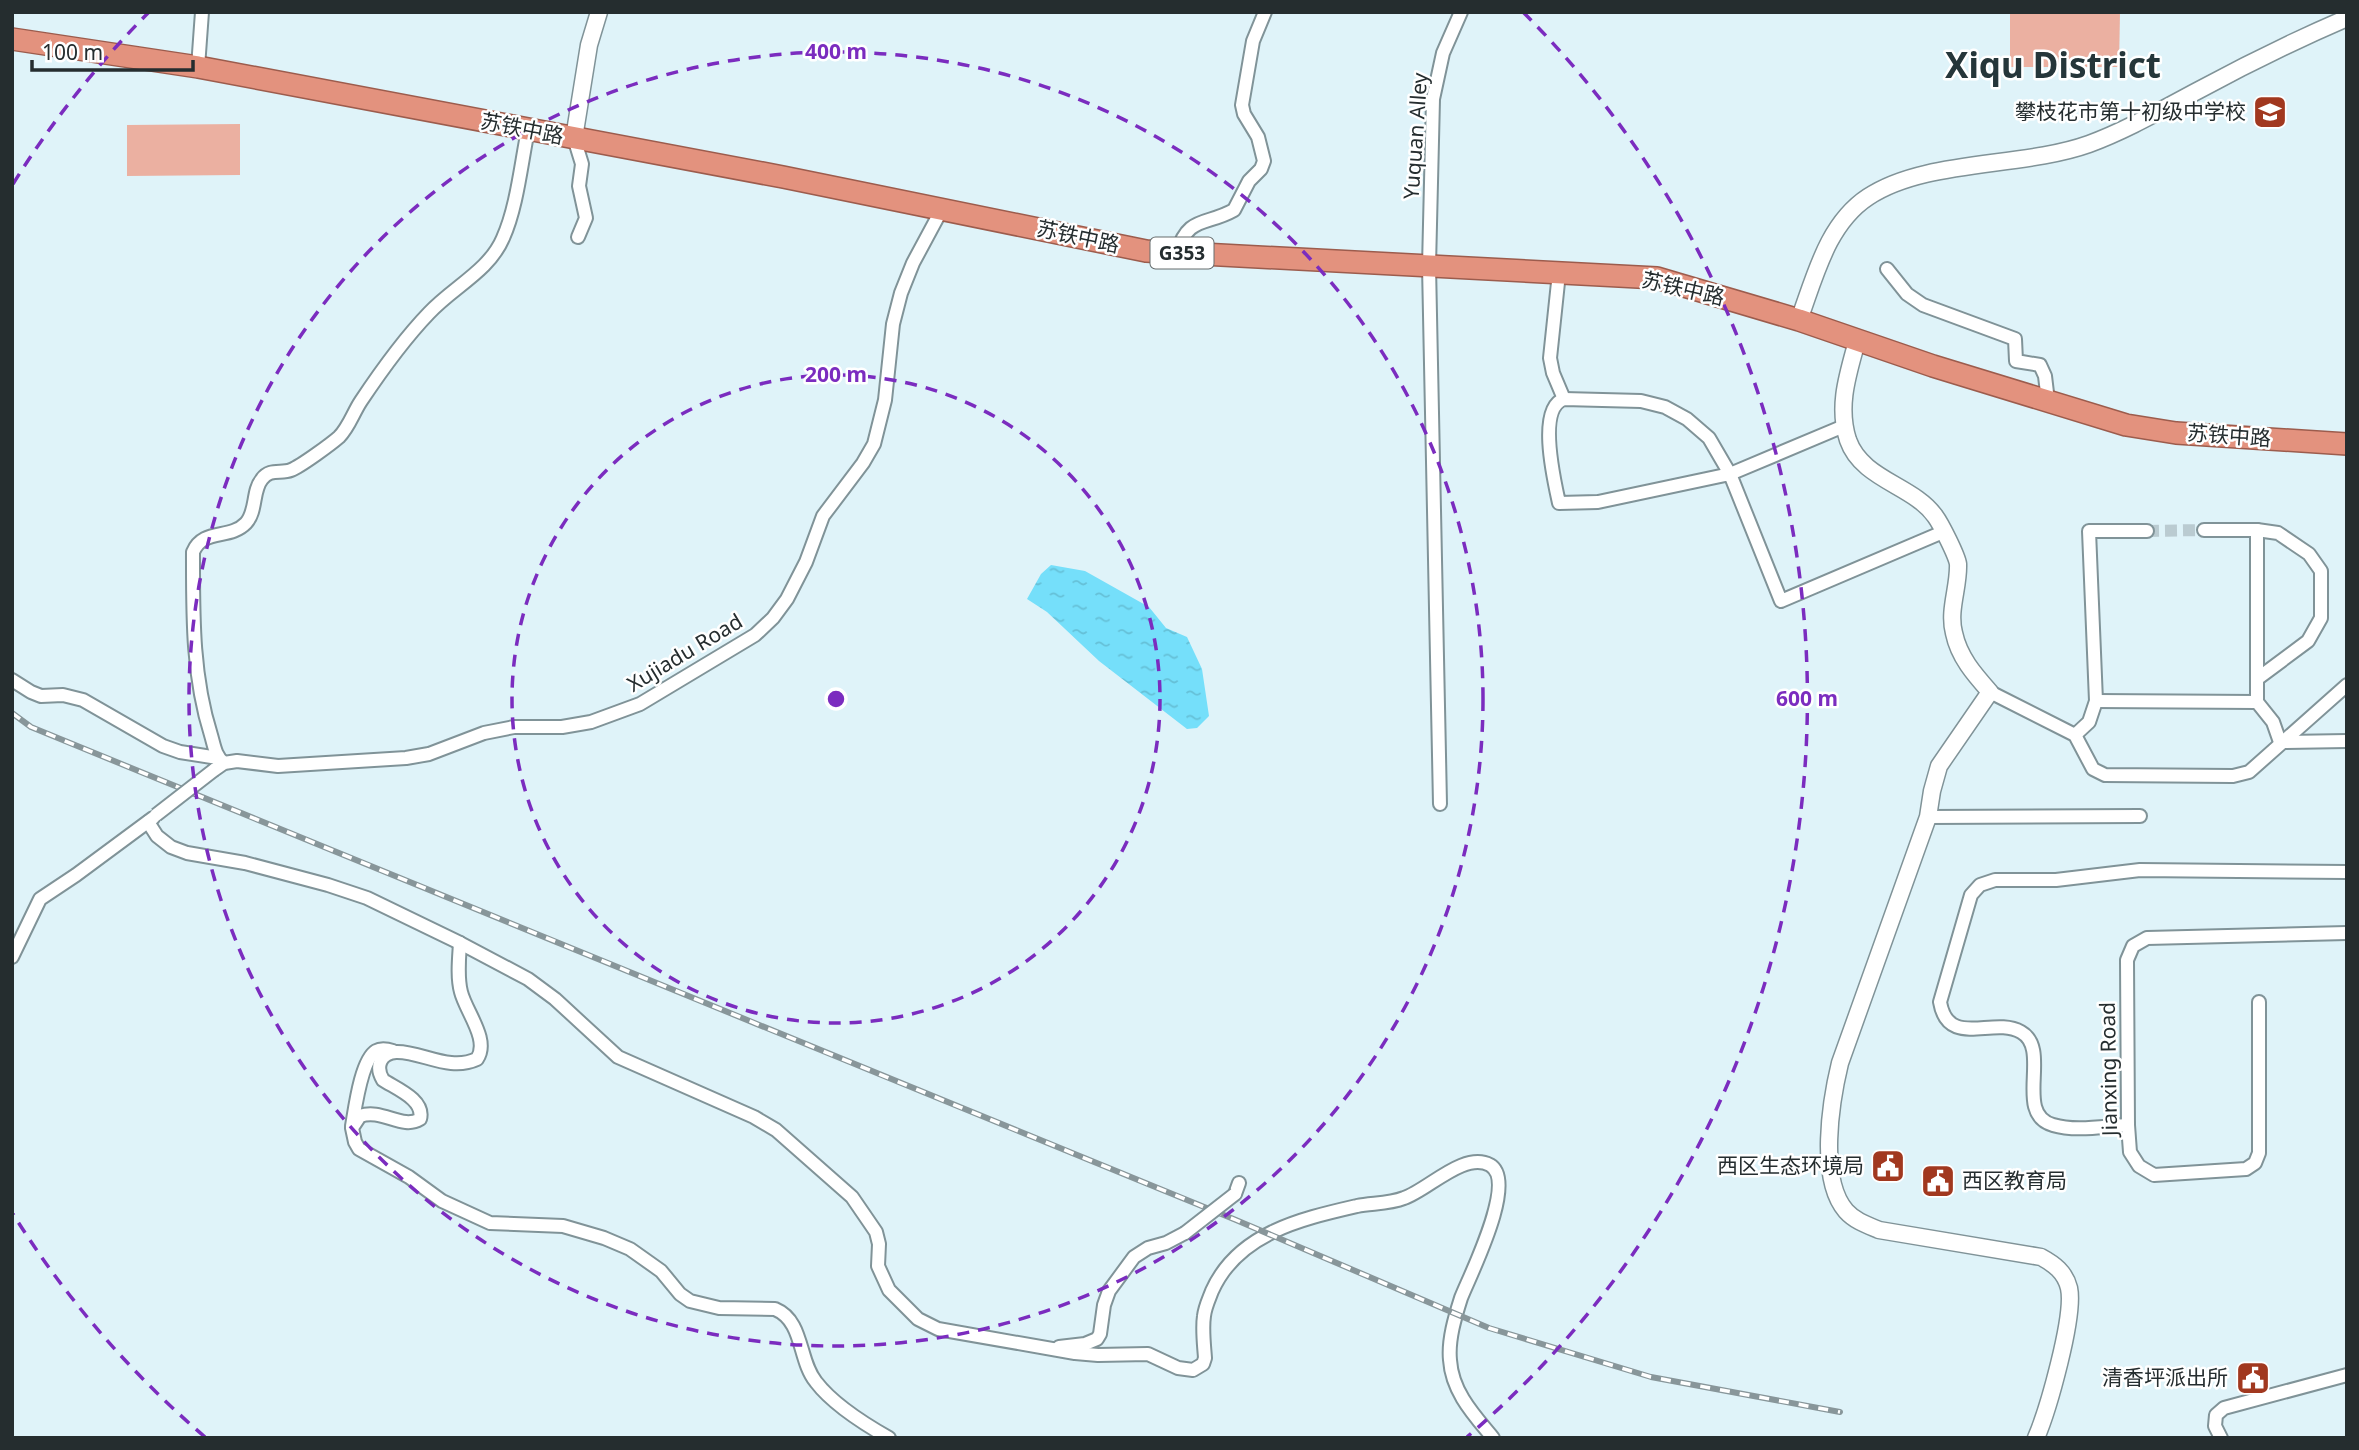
<svg xmlns="http://www.w3.org/2000/svg" width="2359" height="1450" viewBox="0 0 2359 1450" font-family="'Noto Sans','Noto Sans SC',sans-serif">
  <style>
    .pitch { fill: #ebb0a1 }
    .water { fill: url(#water-ripples) }
    .lines { fill: none; stroke-linecap: round; stroke-linejoin: round }
    .minor-tunnel { stroke: #bacbd1; stroke-width: 12; stroke-dasharray: 12 6; stroke-linecap: butt }
    .minor-casing { stroke: #809398; stroke-width: 16 }
    .tertiary-casing { stroke: #809398; stroke-width: 19 }
    .trunk-casing { stroke: #9c5c4d; stroke-width: 24 }
    .minor { stroke: #fff; stroke-width: 12 }
    .tertiary { stroke: #fff; stroke-width: 16 }
    .trunk { stroke: #e3927e; stroke-width: 21 }
    .rail-casing { stroke: #88969a; stroke-width: 6 }
    .rail { stroke: #fff; stroke-width: 3.5; stroke-dasharray: 10; stroke-linecap: butt }
    .minor-bridge-casing { stroke: #809398; stroke-width: 16; stroke-linecap: butt }
    .minor-bridge { stroke: #fff; stroke-width: 12 }
    .ring { fill: none; stroke: #7b2cbf; stroke-width: 3.5; stroke-dasharray: 12 9 }
    .labels { text-anchor: middle; stroke-width: 5; stroke-linejoin: round; paint-order: stroke }
    .shield { fill: #fff; stroke: #666c6d; stroke-width: 2 }
    .shield-label { font-size: 19px; font-weight: bold; fill: #252d2f }
    .poi-label { font-size: 21px; fill: #252d2f; stroke: #fff; text-anchor: end }
    .street-label { font-size: 21px; fill: #252d2f; stroke: #fff }
    .town-label { font-size: 35px; font-weight: bold; fill: #25363a; stroke: #fff }
    .centre { fill: #7b2cbf; stroke: #fff; stroke-width: 3.5 }
    .ring-label { font-size: 21px; text-anchor: middle; font-weight: bold; fill: #7b2cbf; stroke: #fff; stroke-width: 5; stroke-linejoin: round; paint-order: stroke }
  </style>
  <defs>
    <pattern id="water-ripples" width="26" height="14" patternUnits="userSpaceOnUse" patternTransform="scale(1.75)"><rect width="26" height="14" fill="#75dffa"/><path d="M2 4q2-2 4 0t4 0M15 11q2-2 4 0t4 0" fill="none" stroke="#65c0d7"/></pattern>
  </defs>
  <rect width="100%" height="100%" fill="#dff3f9"/>
  <!-- pitch -->
  <g class="pitch">
    <path d="M2010,12H2120L2119,67H2010Z"/>
    <path d="M240,124V175L127,176V125Z"/>
  </g>
  <!-- water -->
  <path class="water" d="M1051,565L1085,571L1149,607L1166,628L1187,637L1202,669L1209,716L1197,728L1187,729L1099,661L1047,612L1027,599L1041,574Z"/>
  <g class="lines">
    <!-- minor-tunnel -->
    <path class="minor-tunnel" d="M2147,531L2204,530"/>
    <!-- minor casing -->
    <g class="minor-casing">
      <g id="minor">
        <path d="M198,67L202,12"/>
        <path d="M574,138L582,164L579,186L586,218L578,237"/>
        <path d="M1177,253C1188,215 1206,226 1234,210L1249,181L1261,169L1264,161L1258,137L1244,114L1242,105L1253,41L1265,12"/>
        <path d="M1887,269L1907,294L1923,305L2015,339L2016,361L2040,365L2045,376L2048,401"/>
        <path d="M1559,273L1550,358L1553,373L1564,399"/>
        <path d="M1844,426L1730,474L1598,502L1559,503C1554,480 1537,408 1564,399L1641,401L1665,407L1687,419L1709,438L1730,474L1781,601L1943,532"/>
        <path d="M2257,530L2278,533L2309,554L2321,571V618L2308,641L2257,679"/>
        <path d="M12,680L31,692L41,696L63,695L83,700L163,746L180,752L218,758"/>
        <path d="M1990,692L2075,735L2093,769L2105,775L2233,776L2249,772L2347,685"/>
        <path d="M2096,701L2257,702V530H2204"/>
        <path d="M2257,702L2273,722L2280,742L2347,741"/>
        <path d="M2075,735L2089,722L2096,701L2089,531H2147"/>
        <path d="M224,763C215,756 214,745 211,735C192,675 193,614 193,552C203,528 230,540 246,523C257,511 252,491 262,479C270,468 281,474 291,470C301,466 331,444 339,437C349,427 353,413 361,401C381,371 404,339 429,313C453,287 489,271 503,238C517,207 521,164 528,130"/>
        <path d="M214,770L224,763L237,761L278,766L406,758L429,754L484,733L514,727H562L591,722L640,704L755,635L773,618L787,599L806,562L823,516L863,463L874,444L885,400L893,324L901,293L913,263L942,209"/>
        <path d="M1440,804L1429,266L1433,99L1443,53L1461,12"/>
        <path d="M1928,817L2140,816"/>
        <path d="M148,822L157,836L171,847L187,853L245,863L328,885L367,898L460,943L528,979L555,999L618,1057L754,1117L776,1130L852,1197L876,1232L879,1244L878,1266L889,1290L918,1319L938,1329L1075,1353L1098,1355L1148,1354L1178,1368L1193,1370L1203,1364L1205,1358C1204,1344 1202,1329 1204,1316C1205,1307 1209,1299 1212,1291C1238,1233 1301,1219 1357,1206C1372,1203 1389,1204 1404,1198C1428,1190 1464,1151 1490,1165C1518,1181 1470,1275 1461,1298C1455,1317 1448,1340 1450,1360C1452,1392 1474,1415 1493,1438"/>
        <path d="M460,943C459,959 457,977 461,992C466,1012 490,1040 477,1059C449,1072 421,1051 396,1052C380,1053 375,1067 383,1080C397,1089 425,1100 420,1119C402,1130 382,1108 360,1116L352,1128L355,1142L359,1149L409,1177L442,1201L490,1223L563,1226L604,1238L630,1249L661,1271L680,1294L690,1301L719,1308L775,1309C804,1321 798,1360 816,1382C832,1403 866,1425 889,1438"/>
        <path d="M12,957L40,899L76,875L153,818"/>
        <path d="M2259,1002V1153L2255,1163L2246,1169L2154,1175L2139,1166L2130,1152L2128,1125L2127,960L2133,946L2147,938L2347,933"/>
        <path d="M2128,1125C2105,1126 2076,1132 2053,1125C2013,1114 2052,1049 2021,1032C1993,1016 1948,1049 1940,1002L1971,895L1980,885L1995,880H2056L2140,870L2347,872"/>
        <path d="M352,1126C355,1109 361,1060 376,1051C381,1048 387,1049 393,1051"/>
        <path d="M1235,1194L1239,1183"/>
        <path d="M1059,1347L1085,1344L1097,1339L1100,1334L1104,1305L1109,1291L1134,1257L1148,1248L1166,1243L1185,1233"/>
        <path d="M2221,1438L2215,1426L2216,1415L2224,1408L2347,1375"/>
      </g>
    </g>
    <!-- tertiary casing -->
    <g class="tertiary-casing">
      <g id="tertiary">
        <path d="M574,138L589,45L599,12"/>
        <path d="M1799,320C1815,277 1827,224 1868,197C1925,159 2022,168 2089,144C2127,130 2163,109 2199,90C2247,64 2296,40 2347,18"/>
        <path d="M1857,341C1848,374 1837,406 1848,440C1862,480 1913,485 1935,516C1941,524 1957,556 1958,564C1959,587 1948,610 1954,633C1959,657 1974,674 1990,692L1939,766L1932,791L1928,817L1840,1063C1831,1100 1818,1179 1846,1211C1855,1221 1867,1225 1879,1230L2041,1257C2054,1264 2065,1272 2069,1288C2075,1316 2048,1410 2036,1438"/>
      </g>
    </g>
    <!-- trunk casing -->
    <g class="trunk-casing">
      <path id="trunk" d="M12,39L198,67L783,177L1146,251L1657,278L1799,320L1933,366L2126,425L2176,433L2347,444"/>
    </g>
    <!-- minor -->
    <use href="#minor" class="minor"/>
    <!-- tertiary -->
    <use href="#tertiary" class="tertiary"/>
    <!-- trunk -->
    <use href="#trunk" class="trunk"/>
    <!-- rail casing -->
    <g class="rail-casing">
      <path id="rail" d="M12,713L31,727L1236,1220L1489,1328L1651,1377L1840,1412"/>
    </g>
    <!-- rail -->
    <use href="#rail" class="rail"/>
    <!-- minor-bridge casing -->
    <g class="minor-bridge-casing">
      <g id="minor-bridge">
        <path d="M156,815L214,770"/>
        <path d="M1185,1233L1235,1194"/>
      </g>
    </g>
    <!-- minor-bridge -->
    <use href="#minor-bridge" class="minor-bridge"/>
  </g>
  <!-- distance rings -->
  <g class="ring">
    <circle cx="836" cy="699" r="324"/>
    <circle cx="836" cy="699" r="647"/>
    <path d="M205 1437A971 971 0 0 1 13 1214M13 184A971 971 0 0 1 149 12M1523 12A971 971 0 0 1 1467 1437"/>
  </g>
  <!-- icons -->
  <defs>
    <g id="school-square" transform="scale(1.75)"><rect x="-9" y="-9" width="18" height="18" rx="4" fill="#a1381f" stroke="#fff"/><path d="M0-5L7-2L0 1L-7-2ZM-4 1L0 2.5L4 1V4Q0 6-4 4Z" fill="#fff"/></g>
    <g id="civic-square" transform="scale(1.75)"><rect x="-9" y="-9" width="18" height="18" rx="4" fill="#a1381f" stroke="#fff"/><path d="M-.6-6.5H3V-4.5H.6V-3L4-1V1h2V6H-6V1h2V-1L-.6-3ZM-1.2 2.5V6h2.4V2.5Z" fill="#fff"/></g>
  </defs>
  <g fill-rule="evenodd">
    <use href="#school-square" x="2270" y="112"/>
    <use href="#civic-square" x="1888" y="1166"/>
    <use href="#civic-square" x="1938" y="1181"/>
    <use href="#civic-square" x="2253" y="1378"/>
  </g>
  <g class="labels">
    <!-- shield labels -->
    <rect class="shield" x="1150.5" y="237.5" width="63" height="31" rx="5"/>
    <g class="shield-label">
      <text x="1182" y="260">G353</text>
    </g>
    <!-- poi labels -->
    <g class="poi-label">
      <text x="2246" y="119">攀枝花市第十初级中学校</text>
      <text x="1864" y="1173">西区生态环境局</text>
      <text x="1962" y="1188" text-anchor="start">西区教育局</text>
      <text x="2228" y="1385">清香坪派出所</text>
    </g>
    <!-- street labels -->
    <g class="street-label">
      <text transform="translate(522 129) rotate(11)" y="7">苏铁中路</text>
      <text transform="translate(1416 136) rotate(-86)" y="7">Yuquan Alley</text>
      <text transform="translate(1078 237) rotate(12)" y="7">苏铁中路</text>
      <text transform="translate(1683 289) rotate(13)" y="7">苏铁中路</text>
      <text transform="translate(2229 436) rotate(4)" y="7">苏铁中路</text>
      <text transform="translate(685 653) rotate(-31)" y="7">Xujiadu Road</text>
      <text transform="translate(2109 1069) rotate(-91)" y="7">Jianxing Road</text>
    </g>
    <!-- town labels -->
    <g class="town-label">
      <text x="2053" y="78">Xiqu District</text>
    </g>
  </g>
  <circle cx="836" cy="699" r="10" class="centre"/>
  <g class="ring-label">
    <text x="836" y="59">400 m</text>
    <text x="836" y="382">200 m</text>
    <text x="1807" y="706">600 m</text>
  </g>
  <!-- border -->
  <rect width="2359" height="1450" fill="none" stroke="#252d2f" stroke-width="28"/>
  <!-- scale -->
  <path d="M32 60v10h161v-10" fill="none" stroke="#252d2f" stroke-width="3.5"/>
  <text x="42" y="60" font-size="21" fill="#252d2f" stroke="#ffffff" stroke-width="5" paint-order="stroke">100 m</text>
</svg>
